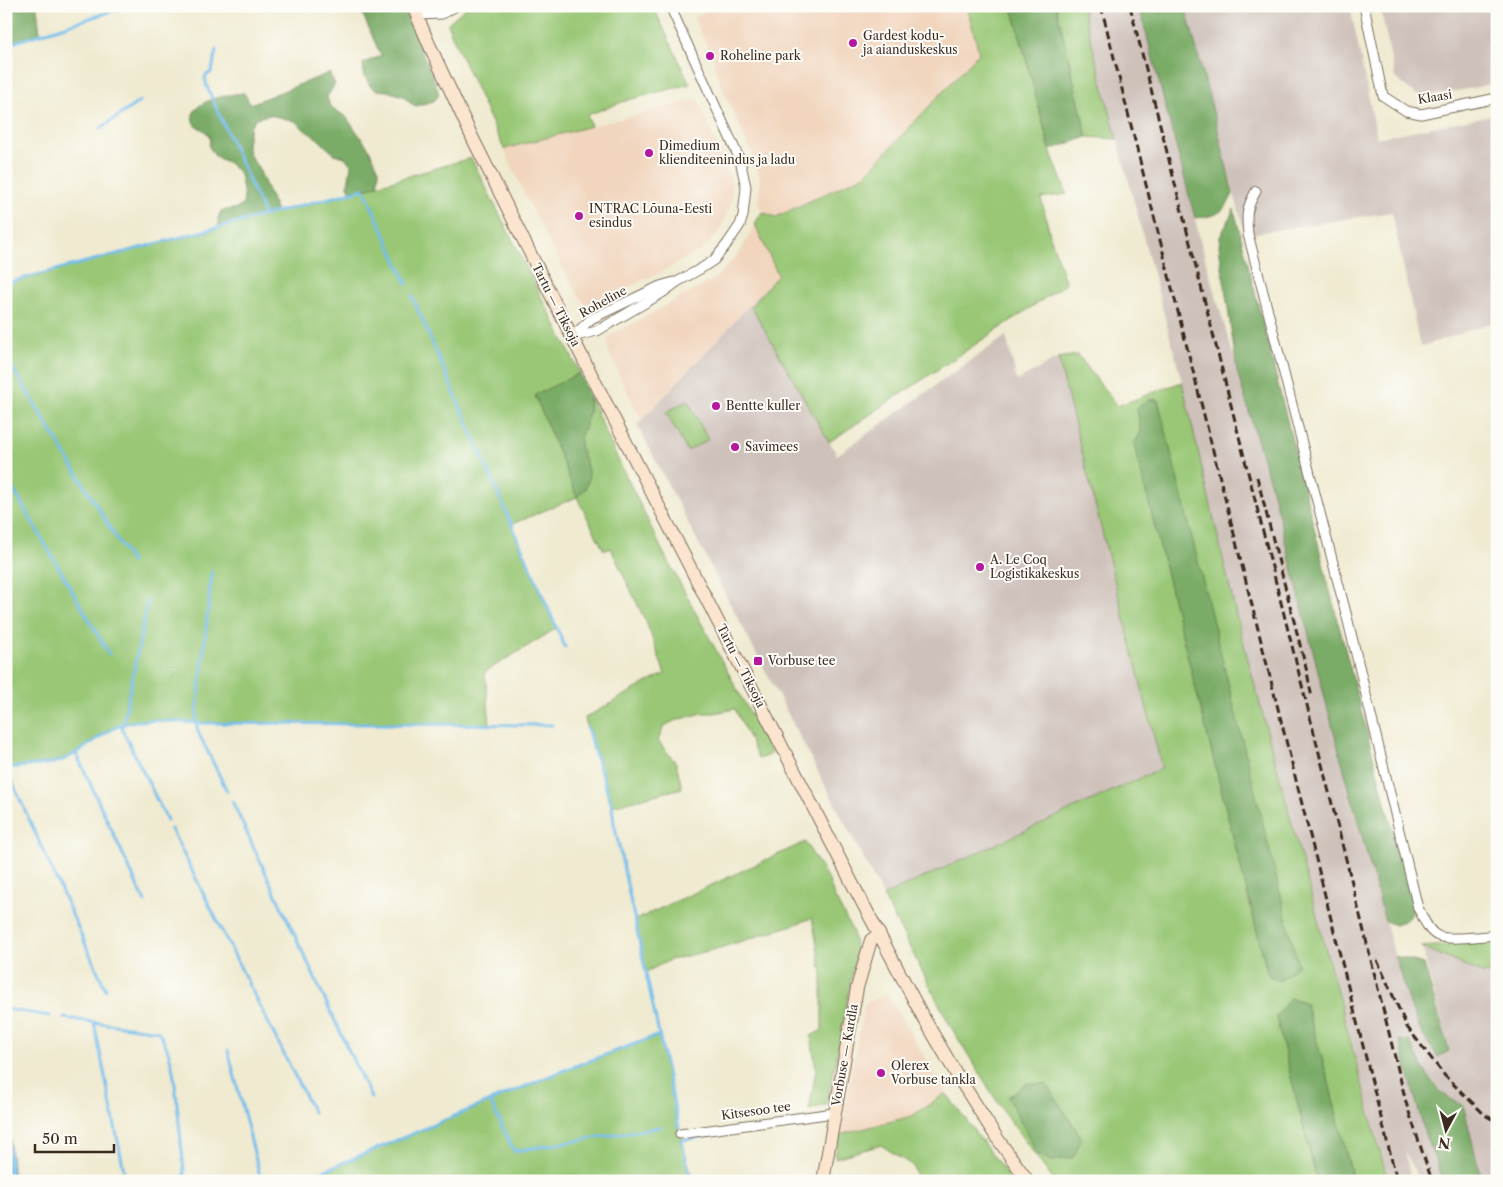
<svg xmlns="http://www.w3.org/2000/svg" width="1503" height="1187" viewBox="0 0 1503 1187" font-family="'Libre Caslon Text',serif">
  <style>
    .built { fill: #f1d5bd }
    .industrial { fill: #cec1ba }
    .green { fill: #99c776; stroke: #6a784a; fill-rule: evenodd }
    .forest { fill: #7aac67; stroke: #5a6b42 }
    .water { fill: #74bdec; stroke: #587485 }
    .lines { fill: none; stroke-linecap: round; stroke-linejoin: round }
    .stream { stroke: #74bdec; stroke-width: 3 }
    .street-casing { stroke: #7a6d5c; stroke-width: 11 }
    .secondary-casing { stroke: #7a6d5c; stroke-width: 14 }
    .street { stroke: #fff; stroke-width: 9 }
    .secondary { stroke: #fce5cf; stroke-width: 12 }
    .rail { stroke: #3b2a1e; stroke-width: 3; stroke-dasharray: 8 4; stroke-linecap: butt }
    .poi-dot { fill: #b5179e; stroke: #fdfcf7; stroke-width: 2 }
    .labels { text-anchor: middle; stroke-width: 4; stroke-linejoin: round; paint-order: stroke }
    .poi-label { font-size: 12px; fill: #3b2a1e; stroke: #fdfcf7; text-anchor: start }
    .street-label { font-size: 12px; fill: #3b2a1e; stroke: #fdfcf7 }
  </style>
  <rect width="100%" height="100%" fill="#fdfcf7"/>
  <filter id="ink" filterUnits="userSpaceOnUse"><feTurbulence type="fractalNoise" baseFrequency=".02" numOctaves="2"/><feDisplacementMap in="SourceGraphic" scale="10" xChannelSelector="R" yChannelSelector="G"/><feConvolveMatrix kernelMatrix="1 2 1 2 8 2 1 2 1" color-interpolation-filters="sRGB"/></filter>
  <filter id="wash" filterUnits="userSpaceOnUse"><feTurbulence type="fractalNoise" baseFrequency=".0096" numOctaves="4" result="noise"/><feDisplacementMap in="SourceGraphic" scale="20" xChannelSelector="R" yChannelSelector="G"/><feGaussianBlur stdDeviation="1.12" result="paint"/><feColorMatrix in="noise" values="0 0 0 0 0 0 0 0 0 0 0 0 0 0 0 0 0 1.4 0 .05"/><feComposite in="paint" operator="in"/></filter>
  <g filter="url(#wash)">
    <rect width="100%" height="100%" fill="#efead0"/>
    <!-- built -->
    <g class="built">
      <path d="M716,6H967L979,53L865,175L776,217L762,212L759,205L760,178L754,159L717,75L714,59L693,18Z"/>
      <path d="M698,99L732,183V199L724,221L716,236L701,250L661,272L587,306L578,295L566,274L525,195L504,149Z"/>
      <path d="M755,224L778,275L641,420L608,351V336L715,279L741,251Z"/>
      <path d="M887,994L946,1093L912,1116L839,1135L865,1004Z"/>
    </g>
    <!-- industrial -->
    <g class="industrial">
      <path d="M1082,6H1139L1206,262L1272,489L1328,710L1385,921L1407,997L1449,1050L1422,947L1484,974L1497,971V1181H1482L1463,1105L1450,1100L1427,1075L1410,1042L1399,1041L1426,1137L1444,1181H1420L1405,1152L1412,1181H1389L1236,615L1182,382Z"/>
      <path d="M1185,6H1350L1377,138L1497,114V321L1420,347L1392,212L1245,235Z"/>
      <path d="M1380,6H1497V83L1421,98L1395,78Z"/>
      <path d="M778,275L751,306L837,455L1006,336L1017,381L1058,358L1162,768L883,896L637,425Z"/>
    </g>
    <!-- green -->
    <g class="green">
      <path d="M468,6H653L690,84L628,100L587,115L591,126L504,149L451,34L448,23Z"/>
      <path d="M967,6H1012L1050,150L1067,194L1041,198L1051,239L1066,284L829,442L751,306L778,275L755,224L762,212L776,217L865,175L979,53Z"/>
      <path d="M1056,6H1082L1117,139L1087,137Z"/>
      <path d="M471,158L580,373L535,396L577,496L586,488L587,466L579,445L580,437L589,413L590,397L613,449L662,550L772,754L758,759L752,744L735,709L714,713H702L674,721L664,726L658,741L676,763L682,788L612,806L587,728L585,718L646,683L665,674L647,624L611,549H603L577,497L512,524L557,628L485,672L490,725L196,723L145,721L129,722L115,727L76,753L60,761L6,768V283L364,189Z"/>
      <path d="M1078,355L1117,406L1182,382L1236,615L1388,1181H1353L1328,1079L1305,1002L1276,1017L1317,1181H1054L1003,1111L951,1027L883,896L1162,768L1058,358ZM1141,432L1268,975L1134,444Z"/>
      <path d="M688,400L708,440L687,451L666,412Z"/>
      <path d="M805,842L829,881L834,896L853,932L856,953L836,1060L826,1105L809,1110L816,1069L811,1036L822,1030V973L812,918L796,924L720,948L670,960L646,972L635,920Z"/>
      <path d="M1497,941V971L1484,974L1422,947Z"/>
      <path d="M659,1035L682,1140L693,1181H315L313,1176L562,1071Z"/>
      <path d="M946,1093L1012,1181H918L913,1166L881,1145L835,1158L839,1135L912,1116Z"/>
    </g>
    <!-- forest -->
    <g class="forest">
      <path d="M6,6H37L40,34L6,45Z"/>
      <path d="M359,6H403L436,85L439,95L434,101L416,106L410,103L403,96L387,91L376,90L370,86L364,75L363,63L381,56Z"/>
      <path d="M1012,6H1056L1087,137L1050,150Z"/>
      <path d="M1139,6H1185L1217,126L1233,194C1223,215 1215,216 1195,218Z"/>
      <path d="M329,73L335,84L327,97L330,106L346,117L368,147L379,170L378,185L351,193L348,185L351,165L345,157L334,154L317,138L306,131L295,121L270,115L256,118L250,126L247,145L251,158L258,167L277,212L219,228L218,218L221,211L238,208L243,204L244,196L240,174L229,163L216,157L209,147L210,137C208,135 207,133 205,131C200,127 195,128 193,121C188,100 231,94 244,93L250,104Z"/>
      <path d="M1234,209L1330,591L1388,813L1414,904C1414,916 1406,921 1395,925L1385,921L1328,710L1272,489L1237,371L1219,246L1220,237Z"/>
      <path d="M580,373C589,395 593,402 585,425C583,431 579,437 580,444C580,447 582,451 583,455C590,475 593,481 577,497L535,395Z"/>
      <path d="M1149,399L1158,400L1298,965L1280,981L1268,975L1134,444L1141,432L1137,409Z"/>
      <path d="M1395,956L1424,964L1449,1051L1438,1057L1422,1034L1407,997Z"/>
      <path d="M1290,998L1305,1002L1328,1079L1353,1181H1317L1276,1017Z"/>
      <path d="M1399,1040L1410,1042C1423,1069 1434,1094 1463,1105L1482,1181H1444L1426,1137Z"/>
      <path d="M1027,1083L1046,1084L1082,1138L1073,1158L1051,1161L1037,1154L1008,1097Z"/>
    </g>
    <!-- water -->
    <path class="water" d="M6,1088L13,1181H6Z"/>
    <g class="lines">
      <!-- stream -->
      <g class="stream">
        <path d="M6,45L128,6"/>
        <path d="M216,50L212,71L205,77L207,87L265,216"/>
        <path d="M100,129L140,101"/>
        <path d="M6,283L364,189L407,284"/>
        <path d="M412,296L565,647"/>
        <path d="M6,357L131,562"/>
        <path d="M6,477L109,654"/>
        <path d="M212,572L196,723L199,734L227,791"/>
        <path d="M148,600L122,729L167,820"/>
        <path d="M587,728L612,806L614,823L679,1128"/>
        <path d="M76,753L145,902"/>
        <path d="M232,801L371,1098"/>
        <path d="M171,829L313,1112"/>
        <path d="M106,990L6,768C24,766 43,766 60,761C84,753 102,730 127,723C145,718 177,722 196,723L552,725"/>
        <path d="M6,1009L50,1016"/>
        <path d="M64,1018L158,1031C174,1054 175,1085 178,1112C180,1135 183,1158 185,1181"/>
        <path d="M94,1022L126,1181"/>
        <path d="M228,1050L261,1180"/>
        <path d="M490,1101L514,1151L661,1127"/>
        <path d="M300,1181L562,1071L659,1035"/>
        <path d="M690,1181L682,1140L712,1135"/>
      </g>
    </g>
  </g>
  <g filter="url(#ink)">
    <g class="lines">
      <!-- street casing -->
      <g class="street-casing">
        <g id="street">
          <path d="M1364,6L1383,96L1406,111L1421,114L1497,98"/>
          <path d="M417,15L442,14L456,6"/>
          <path d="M1256,191C1246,209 1246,214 1248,234L1348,621L1418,908C1423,917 1428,932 1438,936C1449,941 1484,936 1497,935"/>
          <path d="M574,335L591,319L660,286L674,282"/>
          <path d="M572,337L597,331L662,293L677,282L702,268L714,260L727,244L740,225L743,216L746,187L740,160L670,6"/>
          <path d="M680,1134L834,1113"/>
        </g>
      </g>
      <!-- secondary casing -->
      <g class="secondary-casing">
        <g id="secondary">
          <path d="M413,6L428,42L473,139L572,337L852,883L922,1015L957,1075L997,1138L1028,1181"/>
          <path d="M823,1181L857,988L871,940L879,934"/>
        </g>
      </g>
      <!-- street -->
      <use href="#street" class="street"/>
      <!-- secondary -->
      <use href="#secondary" class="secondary"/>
      <!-- rail -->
      <g class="rail">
        <path d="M1101,6L1397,1181"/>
        <path d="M1130,6L1351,879L1407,1106L1432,1181"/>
        <path d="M1257,477L1307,672L1312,698"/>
        <path d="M1377,960L1407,1027L1445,1076L1485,1115L1497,1122"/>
      </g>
    </g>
  </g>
  <!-- markers -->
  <g class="poi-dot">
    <circle cx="853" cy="43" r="5"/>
    <circle cx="710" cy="56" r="5"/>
    <circle cx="649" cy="153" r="5"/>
    <circle cx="579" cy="216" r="5"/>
    <circle cx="716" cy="406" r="5"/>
    <circle cx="735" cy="447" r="5"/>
    <circle cx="980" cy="567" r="5"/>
    <rect x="753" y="656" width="10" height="10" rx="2.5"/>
    <circle cx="881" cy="1073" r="5"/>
  </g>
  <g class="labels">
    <!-- poi labels -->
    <g class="poi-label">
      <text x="863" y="40">Gardest kodu-<tspan x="863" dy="14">ja aianduskeskus</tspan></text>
      <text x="720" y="60">Roheline park</text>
      <text x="659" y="150">Dimedium<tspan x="659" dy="14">klienditeenindus ja ladu</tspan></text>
      <text x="589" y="213">INTRAC Lõuna-Eesti<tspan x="589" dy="14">esindus</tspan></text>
      <text x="726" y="410">Bentte kuller</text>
      <text x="745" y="451">Savimees</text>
      <text x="990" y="564">A. Le Coq<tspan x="990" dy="14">Logistikakeskus</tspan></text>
      <text x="768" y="665">Vorbuse tee</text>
      <text x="891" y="1070">Olerex<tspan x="891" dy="14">Vorbuse tankla</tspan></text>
    </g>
    <!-- street labels -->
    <g class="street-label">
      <text transform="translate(1435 97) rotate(-9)" y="4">Klaasi</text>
      <text transform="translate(603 302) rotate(-29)" y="4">Roheline</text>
      <text transform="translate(556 305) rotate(63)" y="4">Tartu — Tiksoja</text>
      <text transform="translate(741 666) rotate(63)" y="4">Tartu — Tiksoja</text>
      <text transform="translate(845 1055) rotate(-80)" y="4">Vorbuse — Kardla</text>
      <text transform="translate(756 1111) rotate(-8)" y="4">Kitsesoo tee</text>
    </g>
  </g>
  <!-- margin -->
  <rect width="1503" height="1187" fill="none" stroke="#fdfcf7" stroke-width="25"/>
  <!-- north arrow -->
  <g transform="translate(1446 1130) rotate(187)" stroke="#fdfcf7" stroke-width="4" paint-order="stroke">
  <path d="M0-4L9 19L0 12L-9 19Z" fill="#3b2a1e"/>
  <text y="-8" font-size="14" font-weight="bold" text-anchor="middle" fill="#3b2a1e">N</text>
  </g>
  <!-- scale -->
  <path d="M35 1144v8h79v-8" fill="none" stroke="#3b2a1e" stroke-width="2.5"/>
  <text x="42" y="1144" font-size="15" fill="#3b2a1e" stroke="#fdfcf7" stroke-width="4" paint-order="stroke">50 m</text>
</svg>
